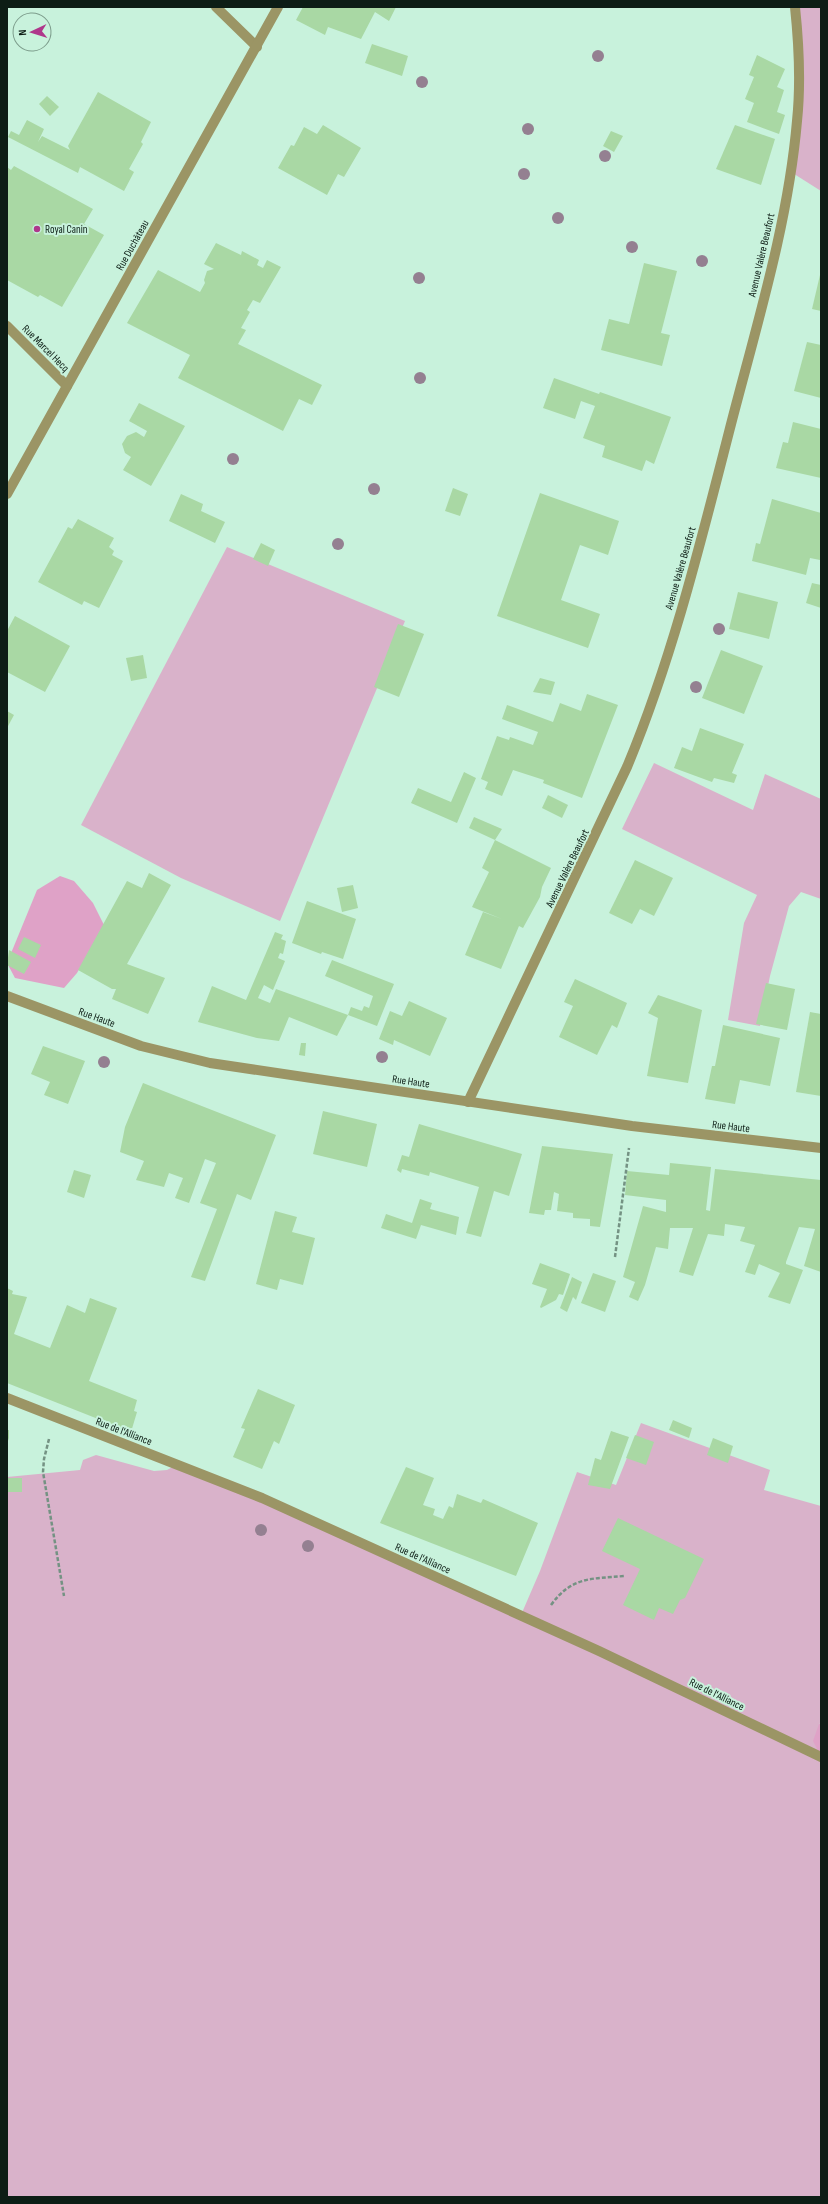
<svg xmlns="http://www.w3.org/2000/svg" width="828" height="2204" viewBox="0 0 828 2204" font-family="'Sofia Sans Condensed',sans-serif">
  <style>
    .green { fill: #d9b2ca }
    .forest { fill: #dfa2c7 }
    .building { fill: #a9d8a4 }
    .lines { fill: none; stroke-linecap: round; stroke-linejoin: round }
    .path { stroke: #749283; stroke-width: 2.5; stroke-dasharray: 4 2; stroke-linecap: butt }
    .minor { stroke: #9b9565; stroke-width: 10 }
    .tertiary { stroke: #9b9565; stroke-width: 10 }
    .tree { fill: #948091 }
    .poi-dot { fill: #af378b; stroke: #c8f2dc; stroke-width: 1.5 }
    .labels { text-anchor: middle; stroke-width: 4; stroke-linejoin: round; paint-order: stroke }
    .poi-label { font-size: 11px; fill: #0d1d15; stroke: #c8f2dc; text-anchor: start }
    .street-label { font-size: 11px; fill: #0d1d15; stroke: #c8f2dc }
  </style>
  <rect width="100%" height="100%" fill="#c8f2dc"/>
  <!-- green -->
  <g class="green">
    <path d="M795,7H821V191L791,172L797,119Z"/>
    <path d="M227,547L405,621L280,921L181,878L81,825Z"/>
    <path d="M654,763L753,810L765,774L821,799V899L801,892L789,906L770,976L760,1026L728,1020L744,923L757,895L622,829Z"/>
    <path d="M641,1423L770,1470L764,1490L821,1506V1723L819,1724L821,1757V2197H7V1477L80,1470L83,1460L96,1455L154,1471L167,1470L178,1464L521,1615L540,1571L577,1472L616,1485Z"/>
  </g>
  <!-- forest -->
  <g class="forest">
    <path d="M60,876L74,881L93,903L104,925L77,973L64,988L15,978L7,963L37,890Z"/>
    <path d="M821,1723V1757L813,1741L819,1724Z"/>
  </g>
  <!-- building -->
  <g class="building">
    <path d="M303,7H396L389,21L375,12L361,39L328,27L325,35L296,20Z"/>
    <path d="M372,44L408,56L402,76L365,63Z"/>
    <path d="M757,55L785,69L777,87L784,90L777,112L785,115L779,134L747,122L754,103L745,99L754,77L749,75Z"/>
    <path d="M98,92L151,122L141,142L143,144L129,169L134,172L124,191L80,167L78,173L8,137L11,131L19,135L27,120L44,129L38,142L42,136L70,150L68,146Z"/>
    <path d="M47,96L59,107L50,116L39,104Z"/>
    <path d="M323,125L361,148L344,177L338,174L327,195L278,168L291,145L294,146L304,127L317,134Z"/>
    <path d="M735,125L775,139L761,185L716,169Z"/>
    <path d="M611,131L623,136L614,152L603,146Z"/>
    <path d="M14,166L93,209L84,224L104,235L62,307L40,295L38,297L7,280V167L11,170Z"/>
    <path d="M216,243L241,255L242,251L259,260L257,265L263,268L267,260L281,267L260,303L253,300L247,310L250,312L241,328L246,330L238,344L322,385L312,405L299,399L283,431L178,378L190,355L127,323L158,270L200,292L205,283L204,280L207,271L214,269L204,264Z"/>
    <path d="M644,263L677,271L661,333L670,335L662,366L601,350L609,319L629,324Z"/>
    <path d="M820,275H821V311L812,309Z"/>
    <path d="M807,342L821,345V398L794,391Z"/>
    <path d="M554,378L599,394L600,392L671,417L654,464L646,460L642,471L602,457L605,446L583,438L595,406L581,401L575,419L543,408Z"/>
    <path d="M139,403L185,426L151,486L123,470L131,457L125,453L122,444L127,436L136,432L144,437L147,431L129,421Z"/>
    <path d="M793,422L821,429V478L776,468L783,442L788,443Z"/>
    <path d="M453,488L468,494L460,516L445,511Z"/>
    <path d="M540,493L619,521L608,555L580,545L561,600L600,614L588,648L497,616Z"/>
    <path d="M181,494L203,504L201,511L225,522L215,543L169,521Z"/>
    <path d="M772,499L821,513V555L820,560L810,558L806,575L752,561L756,543L760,544Z"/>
    <path d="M78,519L114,538L109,547L114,551L112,555L123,561L99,608L84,601L82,605L38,582L68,527L72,529Z"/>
    <path d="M261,543L275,550L268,566L253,559Z"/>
    <path d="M812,583L821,585V608L806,603Z"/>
    <path d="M738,592L778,602L769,639L729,629Z"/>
    <path d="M15,616L70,646L45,692L7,672V631Z"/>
    <path d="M398,624L424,634L399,697L374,687Z"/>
    <path d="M721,650L763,666L744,714L702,698Z"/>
    <path d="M143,655L147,678L131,681L126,658Z"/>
    <path d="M540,678L555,682L551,695L533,692Z"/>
    <path d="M587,694L618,705L582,798L543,783L544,780L513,770L502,796L485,789L488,782L481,779L497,736L509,740L510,737L533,745L538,732L502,719L507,705L553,722L560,703L581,711Z"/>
    <path d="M7,711L14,715L7,728Z"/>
    <path d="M700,728L744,744L732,773L737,775L734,783L714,778L712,782L674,768L682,747L692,751Z"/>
    <path d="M464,772L476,778L457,823L411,803L418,788L451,802Z"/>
    <path d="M548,795L568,805L562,818L542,808Z"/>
    <path d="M474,817L502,829L495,840L551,868L542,887L540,897L523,928L519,926L501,969L465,955L483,912L502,919L472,907L489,872L482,868L495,840L469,828Z"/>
    <path d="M635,860L673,878L654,916L640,909L632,924L609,913Z"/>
    <path d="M149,873L171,885L127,964L165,978L148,1014L112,999L116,989H112L78,970L127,881L142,888Z"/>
    <path d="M353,885L358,908L342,912L337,888Z"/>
    <path d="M307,901L356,919L343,959L322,952L321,954L292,943Z"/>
    <path d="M275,932L283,935L281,939L286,941L283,954L280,953L278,958L285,961L273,990L264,985L258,998L270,1003L276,989L348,1015L337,1036L289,1017L279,1041L257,1038L198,1022L212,986L246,1000Z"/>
    <path d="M24,937L41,945L35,958L18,949Z"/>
    <path d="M9,950L31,962L24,974L7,965Z"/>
    <path d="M332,960L394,984L377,1026L348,1015L351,1007L362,1011L364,1006L369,1008L373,996L325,976Z"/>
    <path d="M575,979L627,1003L617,1028L612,1025L597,1055L559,1037L573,1006L564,1002Z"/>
    <path d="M766,983L795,989L787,1030L756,1024Z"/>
    <path d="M658,995L702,1010L688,1083L647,1076L658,1018L648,1013Z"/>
    <path d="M409,1001L447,1018L430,1056L394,1040L393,1045L379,1039L390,1011L402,1016Z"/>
    <path d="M810,1012L821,1014V1096L796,1092Z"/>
    <path d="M723,1025L780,1038L770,1086L740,1080L735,1104L705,1099L712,1066H715Z"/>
    <path d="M301,1043H306L305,1056L299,1055Z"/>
    <path d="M43,1046L85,1061L68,1104L44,1095L50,1082L31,1074Z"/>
    <path d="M143,1083L276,1135L251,1200L237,1194L205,1281L191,1277L217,1209L200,1203L216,1163L205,1159L189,1203L175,1198L183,1178L169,1173L164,1187L136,1180L144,1161L120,1152L125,1127Z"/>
    <path d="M323,1111L377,1124L367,1167L313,1154Z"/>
    <path d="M419,1124L522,1154L509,1196L494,1191L481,1237L466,1233L479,1187L430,1172L429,1176L402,1169L401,1173L397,1170L402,1155L409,1157Z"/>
    <path d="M542,1146L613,1154L600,1227L590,1226V1219L573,1218V1213L557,1211L559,1194L554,1192L551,1210H545L544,1215L529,1213Z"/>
    <path d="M670,1163L711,1167L706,1210L710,1211L715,1169L821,1180V1272L804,1266L815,1229L799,1227L786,1262V1264L803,1270L790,1304L768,1297L780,1273L759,1264L755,1275L745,1272L755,1245L740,1241L745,1227L725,1224L724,1236L708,1234L693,1276L679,1272L693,1228H670L668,1249L656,1247L645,1285L638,1301L629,1297L635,1282L623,1277L643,1206L666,1212V1200L625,1195L627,1171L669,1175Z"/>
    <path d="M74,1170L91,1175L84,1198L67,1192Z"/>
    <path d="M420,1199L432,1203L430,1209L459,1217L456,1235L421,1225L416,1239L381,1228L386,1214L412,1223Z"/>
    <path d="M275,1211L297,1217L292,1232L315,1238L303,1285L280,1279L277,1290L256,1284Z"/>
    <path d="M540,1263L570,1274L563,1295L559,1294L556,1300L541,1308L540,1307L547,1289L532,1284Z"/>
    <path d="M593,1273L616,1281L605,1312L581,1303Z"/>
    <path d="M572,1277L582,1282L576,1300L573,1297L567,1312L560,1308Z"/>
    <path d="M7,1288L13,1291L12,1294L27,1297L14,1334L50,1348L67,1305L85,1313L90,1298L117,1308L89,1381L137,1400L134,1411L137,1412L131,1432L7,1383Z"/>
    <path d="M258,1389L295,1405L279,1444L274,1441L262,1469L233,1457L245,1429L241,1428Z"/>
    <path d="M673,1420L692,1428L689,1438L669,1430Z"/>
    <path d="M7,1430H9V1438L7,1444Z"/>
    <path d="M611,1431L629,1437L610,1489L588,1485L595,1458L601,1460Z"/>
    <path d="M635,1435L654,1442L646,1465L626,1458Z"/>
    <path d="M713,1438L733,1446L728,1463L707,1455Z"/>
    <path d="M406,1467L434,1478L423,1505L435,1509L433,1515L443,1519L449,1506L453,1508L457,1494L481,1503L483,1499L538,1523L516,1576L380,1523Z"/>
    <rect x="7" y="1478" width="15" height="14"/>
    <path d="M618,1518L704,1559L685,1598L680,1600L673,1614L659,1608L654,1620L623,1605L640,1569L602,1551Z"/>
  </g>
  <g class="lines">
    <!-- path -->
    <g class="path">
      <path d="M615,1257L629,1148"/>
      <path d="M49,1439L44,1459L43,1472L64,1596"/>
      <path d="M551,1605C572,1576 592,1579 624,1576"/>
    </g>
    <!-- minor -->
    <g class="minor">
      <path d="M216,7L257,47"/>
      <path d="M7,326L67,386"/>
      <path d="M7,996L141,1046L210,1063L632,1126L821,1148"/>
      <path d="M468,1102L627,767C672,659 700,545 729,432C755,330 788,226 797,121C801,83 799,45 795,7"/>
      <path d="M7,1398L262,1498L599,1651L821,1757"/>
    </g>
    <!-- tertiary -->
    <path class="tertiary" d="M7,494L278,7"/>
  </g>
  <!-- trees -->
  <g class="tree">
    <circle cx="598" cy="56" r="6"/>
    <circle cx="422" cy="82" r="6"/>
    <circle cx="528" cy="129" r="6"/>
    <circle cx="605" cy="156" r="6"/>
    <circle cx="524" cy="174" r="6"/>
    <circle cx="558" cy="218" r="6"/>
    <circle cx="632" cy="247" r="6"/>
    <circle cx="702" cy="261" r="6"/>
    <circle cx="419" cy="278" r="6"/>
    <circle cx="420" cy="378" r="6"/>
    <circle cx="233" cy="459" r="6"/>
    <circle cx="374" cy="489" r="6"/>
    <circle cx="338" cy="544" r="6"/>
    <circle cx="719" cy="629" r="6"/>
    <circle cx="696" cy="687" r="6"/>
    <circle cx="382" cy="1057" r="6"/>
    <circle cx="104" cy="1062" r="6"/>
    <circle cx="261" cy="1530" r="6"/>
    <circle cx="308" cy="1546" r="6"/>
  </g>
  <!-- markers -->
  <circle class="poi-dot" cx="37" cy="229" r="4"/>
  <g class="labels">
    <!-- poi labels -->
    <g class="poi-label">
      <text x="45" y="233">Royal Canin</text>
    </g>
    <!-- street labels -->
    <g class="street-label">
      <text transform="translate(132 245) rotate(-61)" y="4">Rue Duchâteau</text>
      <text transform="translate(761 255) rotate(-77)" y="4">Avenue Valère Beaufort</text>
      <text transform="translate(46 348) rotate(45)" y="4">Rue Marcel Hecq</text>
      <text transform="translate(680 568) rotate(-74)" y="4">Avenue Valère Beaufort</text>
      <text transform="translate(567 868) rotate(-64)" y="4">Avenue Valère Beaufort</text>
      <text transform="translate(97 1017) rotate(20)" y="4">Rue Haute</text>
      <text transform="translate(411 1081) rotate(8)" y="4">Rue Haute</text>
      <text transform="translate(731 1126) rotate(7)" y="4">Rue Haute</text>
      <text transform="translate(124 1431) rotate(21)" y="4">Rue de l'Alliance</text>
      <text transform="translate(423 1558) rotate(24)" y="4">Rue de l'Alliance</text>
      <text transform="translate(717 1694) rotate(26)" y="4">Rue de l'Alliance</text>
    </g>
  </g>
  <!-- border -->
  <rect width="828" height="2204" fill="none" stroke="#0d1d15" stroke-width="16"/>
  <!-- north arrow -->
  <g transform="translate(32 32) rotate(266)"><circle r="19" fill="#c8f2dc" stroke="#7d9d8c"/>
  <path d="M0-3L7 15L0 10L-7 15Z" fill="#af378b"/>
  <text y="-6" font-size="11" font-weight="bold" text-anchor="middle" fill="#0d1d15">N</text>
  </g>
</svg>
